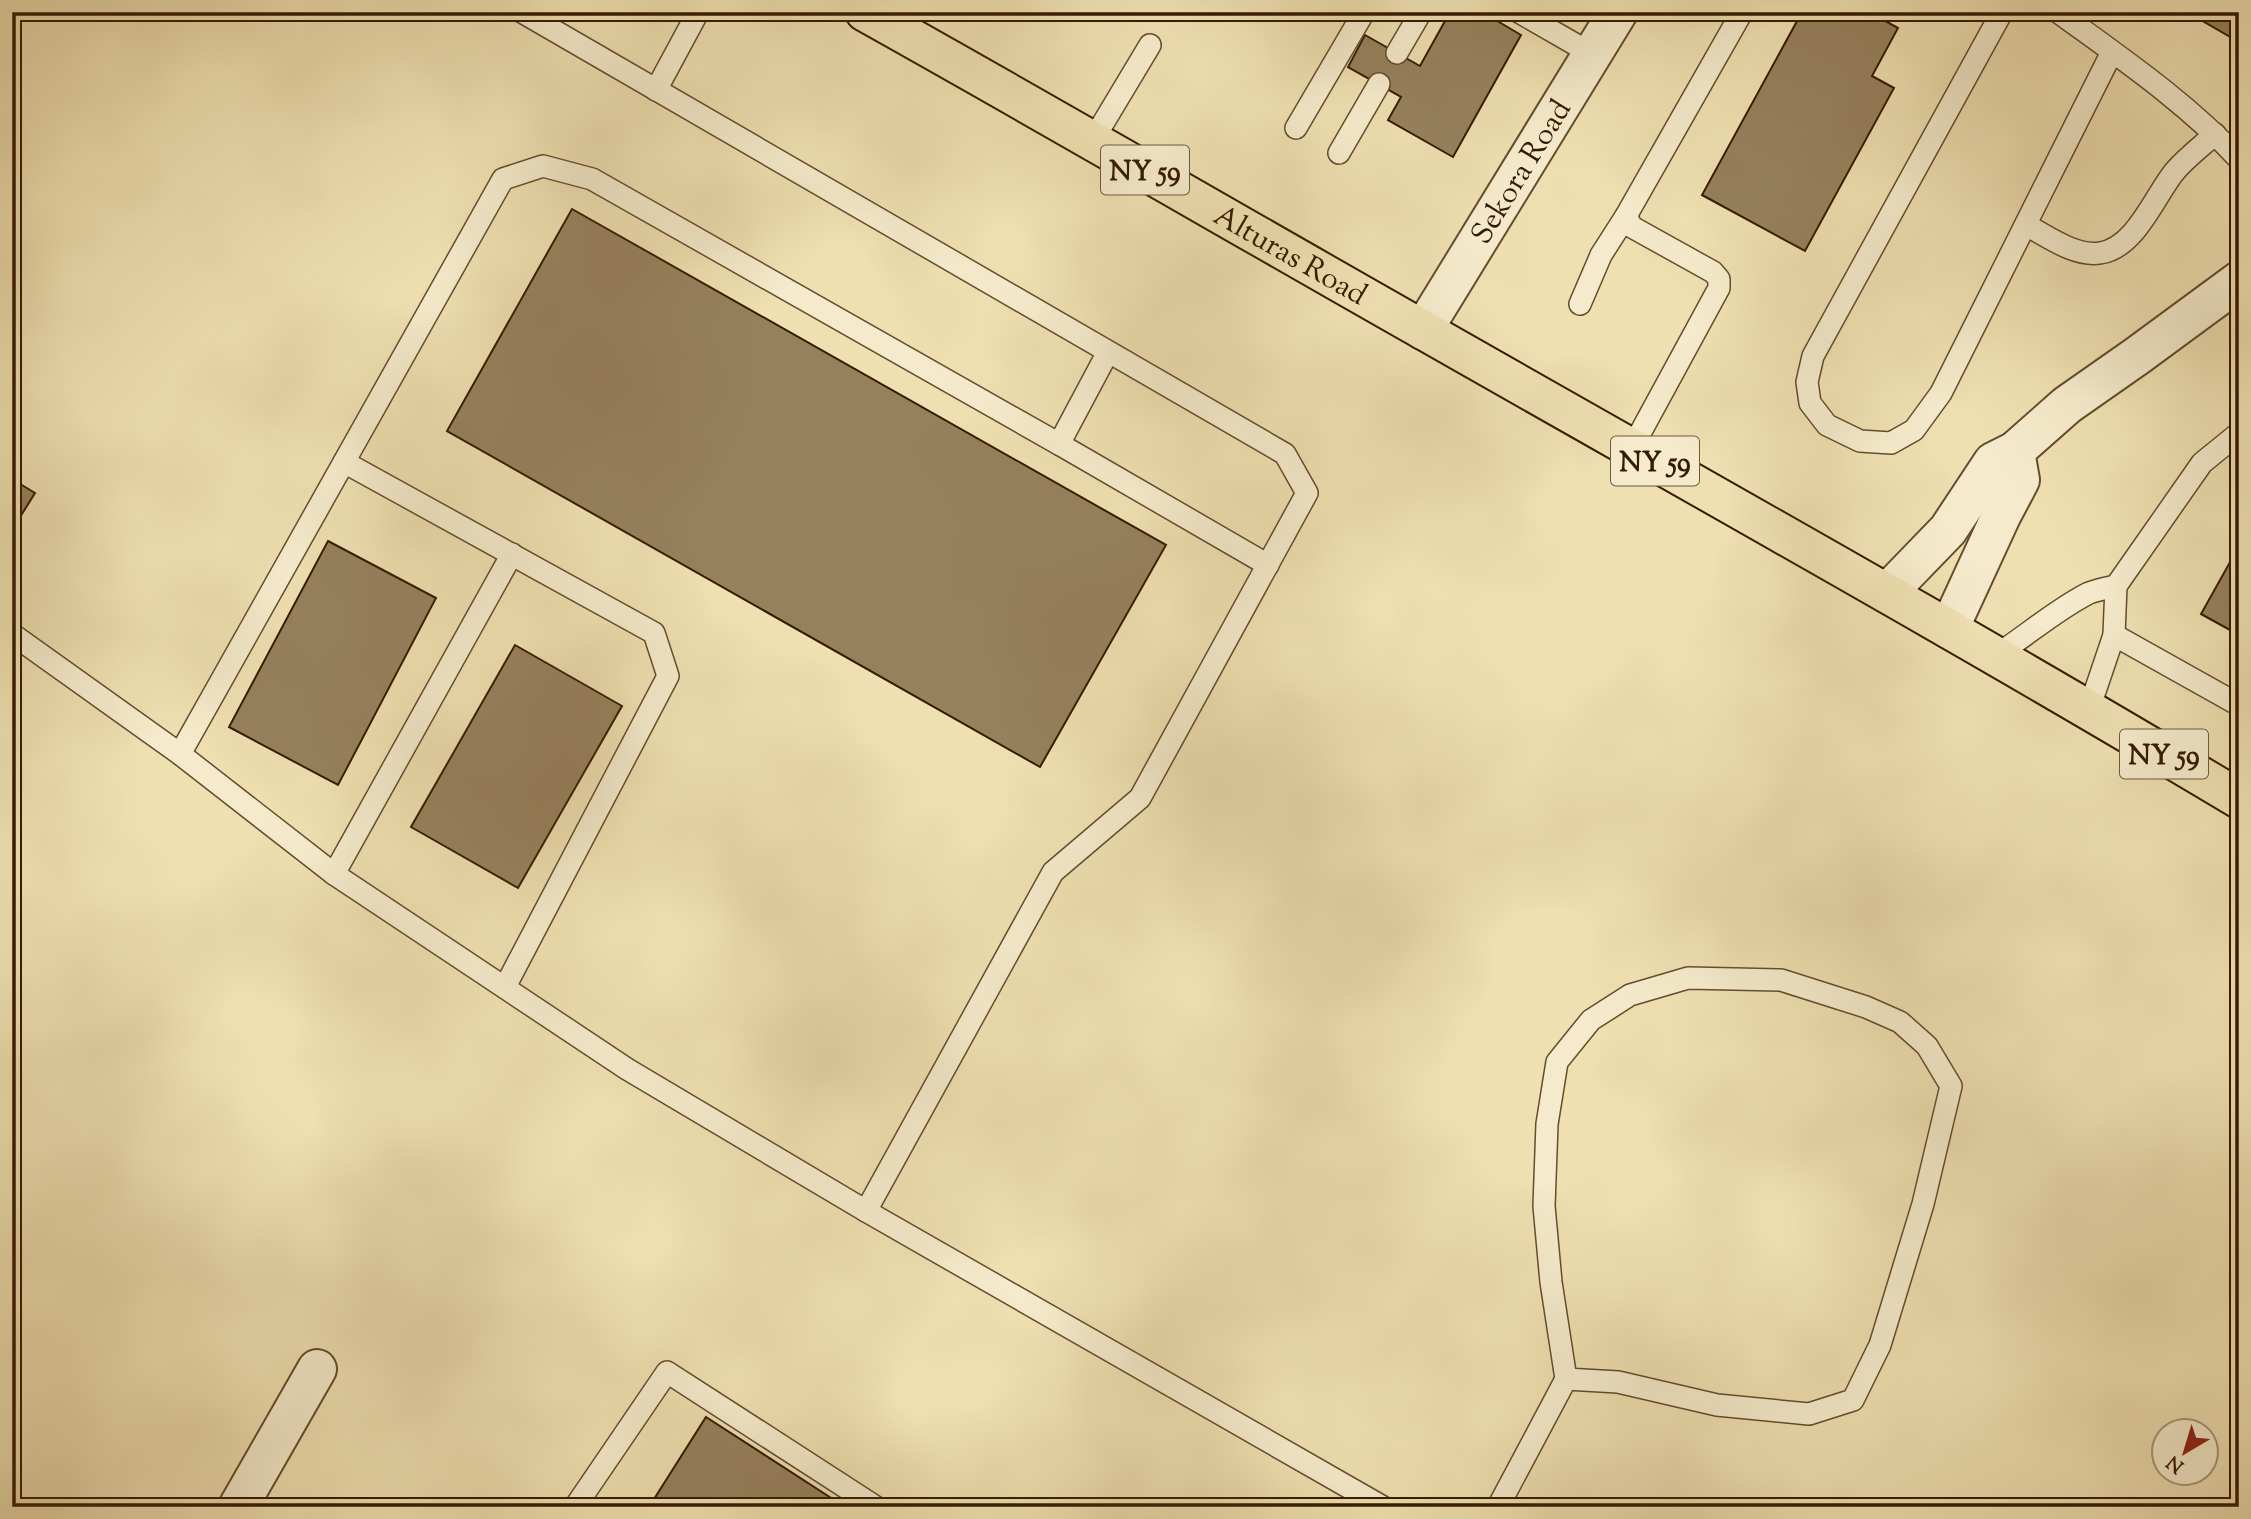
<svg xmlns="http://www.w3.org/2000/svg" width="2251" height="1519" viewBox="0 0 2251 1519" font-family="'Sorts Mill Goudy',serif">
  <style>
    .building { fill: #96815d; stroke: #361a01; stroke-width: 2 }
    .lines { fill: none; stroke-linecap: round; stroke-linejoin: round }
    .lane-casing { stroke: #644c2d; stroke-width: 24 }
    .street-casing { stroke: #644c2d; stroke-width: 42 }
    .primary-casing { stroke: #361a01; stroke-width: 42 }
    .lane { stroke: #f5ebcc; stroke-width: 21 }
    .street { stroke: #f5ebcc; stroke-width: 38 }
    .primary { stroke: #efe0b1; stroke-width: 38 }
    .labels { text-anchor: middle; stroke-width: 5; stroke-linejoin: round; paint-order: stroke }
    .shield { fill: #f5ebcc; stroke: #6f593e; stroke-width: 2 }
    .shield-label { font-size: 28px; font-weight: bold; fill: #361a01 }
    .street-label { font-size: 30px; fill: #361a01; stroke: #f5ebcc }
  </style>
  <rect width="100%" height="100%" fill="#efe0b1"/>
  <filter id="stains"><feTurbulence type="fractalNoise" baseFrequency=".00286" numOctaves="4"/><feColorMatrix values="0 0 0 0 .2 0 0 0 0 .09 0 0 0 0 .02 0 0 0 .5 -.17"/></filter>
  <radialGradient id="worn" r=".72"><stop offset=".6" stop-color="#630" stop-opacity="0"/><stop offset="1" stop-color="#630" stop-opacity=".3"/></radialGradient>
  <!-- building -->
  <g class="building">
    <path d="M1450,12H1482L1521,35L1453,157L1388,120L1401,97L1348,67L1365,35L1420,66Z"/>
    <path d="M1802,12H1869L1898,28L1872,76L1894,88L1805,251L1702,195Z"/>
    <path d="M2187,12H2239V42Z"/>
    <path d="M572,209L1166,545L1040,767L447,431Z"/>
    <path d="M12,479L35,493L12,530Z"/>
    <path d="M328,541L436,598L338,785L229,727Z"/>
    <path d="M2239,546V635L2201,614Z"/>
    <path d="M515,645L622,706L518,888L411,827Z"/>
    <path d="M706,1417L845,1507H649Z"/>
  </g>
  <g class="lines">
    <!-- lane casing -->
    <g class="lane-casing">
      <g id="lane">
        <path d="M522,12L1285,454L1307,493L1140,798L1053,872L866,1211"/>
        <path d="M1519,12L1592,54"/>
        <path d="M2002,12L1813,356L1807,382L1810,403L1827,425L1860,441L1891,443L1914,430L1941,393L2112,52"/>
        <path d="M2058,12C2121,58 2186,102 2239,159"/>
        <path d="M1397,53L1421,12"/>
        <path d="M656,90L698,12"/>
        <path d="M1296,128L1364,12"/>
        <path d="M1093,140L1150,45"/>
        <path d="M1339,153L1379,84"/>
        <path d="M1626,216L1632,227L1713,272L1719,279V288L1632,448"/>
        <path d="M2026,225C2047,236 2075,257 2100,253C2136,248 2155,195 2175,171C2187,157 2202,146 2215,134"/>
        <path d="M1580,304L1601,255L1626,216L1742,12"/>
        <path d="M1108,352L1059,444L1268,565"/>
        <path d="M344,462L654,633L668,676L505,987"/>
        <path d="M12,634L180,754L334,874L627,1069L866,1211L1383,1507"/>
        <path d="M2114,635L2239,705"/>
        <path d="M1995,656C2026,636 2057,609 2089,593C2097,590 2107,588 2116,586"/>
        <path d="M2089,709L2114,635L2116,586L2202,463L2239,433"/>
        <path d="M180,754L503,179L543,166L592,179L1059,444"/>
        <path d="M334,874L512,554"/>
        <path d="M1688,978L1781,980L1866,1007L1900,1022L1927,1046L1951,1086L1923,1204L1880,1345L1853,1400L1809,1414L1717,1405L1618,1382L1566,1379L1551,1282L1544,1206L1547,1124L1557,1062L1591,1020L1630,995Z"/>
        <path d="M575,1507L667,1372L876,1507"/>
        <path d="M1498,1507L1566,1379"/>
      </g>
    </g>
    <!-- street casing -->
    <g class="street-casing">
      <g id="street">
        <path id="s1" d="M1423,330L1618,12"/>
        <path d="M1887,593L1948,530L1993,462L2015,451L2067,405L2137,356L2239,281"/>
        <path d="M1949,629L2001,516L2020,480L2015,451"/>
        <path d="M238,1507L317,1369"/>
      </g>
    </g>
    <!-- primary casing -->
    <g class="primary-casing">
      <g id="primary">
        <path id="s2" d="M865,12C1053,117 1238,225 1425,331C1697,486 1970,638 2239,799"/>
      </g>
    </g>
    <!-- lane -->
    <use href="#lane" class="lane"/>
    <!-- street -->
    <use href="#street" class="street"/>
    <!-- primary -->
    <use href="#primary" class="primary"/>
  </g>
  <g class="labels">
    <!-- shield labels -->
    <g class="shield">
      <rect x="1101" y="145.5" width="88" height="49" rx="5"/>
      <rect x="1611" y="436.5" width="88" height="49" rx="5"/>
      <rect x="2120" y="729.5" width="88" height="49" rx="5"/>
    </g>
    <g class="shield-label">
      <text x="1145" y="180">NY 59</text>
      <text x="1655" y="471">NY 59</text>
      <text x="2164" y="764">NY 59</text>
    </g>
    <!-- street labels -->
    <g class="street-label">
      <text dy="10" stroke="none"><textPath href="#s1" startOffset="186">Sekora Road</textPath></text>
      <text dy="10" stroke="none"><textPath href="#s2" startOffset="490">Alturas Road</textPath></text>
    </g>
  </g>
  <!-- margin -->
  <rect width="2251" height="1519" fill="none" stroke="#efe0b1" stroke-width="42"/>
  <rect x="14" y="14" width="2223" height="1491" fill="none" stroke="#361a01" stroke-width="3.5"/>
  <rect x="21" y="21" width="2209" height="1477" fill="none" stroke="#361a01" stroke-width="2"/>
  <!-- north arrow -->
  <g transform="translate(2185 1452) rotate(218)"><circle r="33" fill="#f5ebcc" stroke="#a9977b" stroke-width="2"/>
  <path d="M0-5L12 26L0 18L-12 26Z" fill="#8f2418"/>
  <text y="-10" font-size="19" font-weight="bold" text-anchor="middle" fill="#361a01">N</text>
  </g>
  <rect width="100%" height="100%" filter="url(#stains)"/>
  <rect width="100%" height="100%" fill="url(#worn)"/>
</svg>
